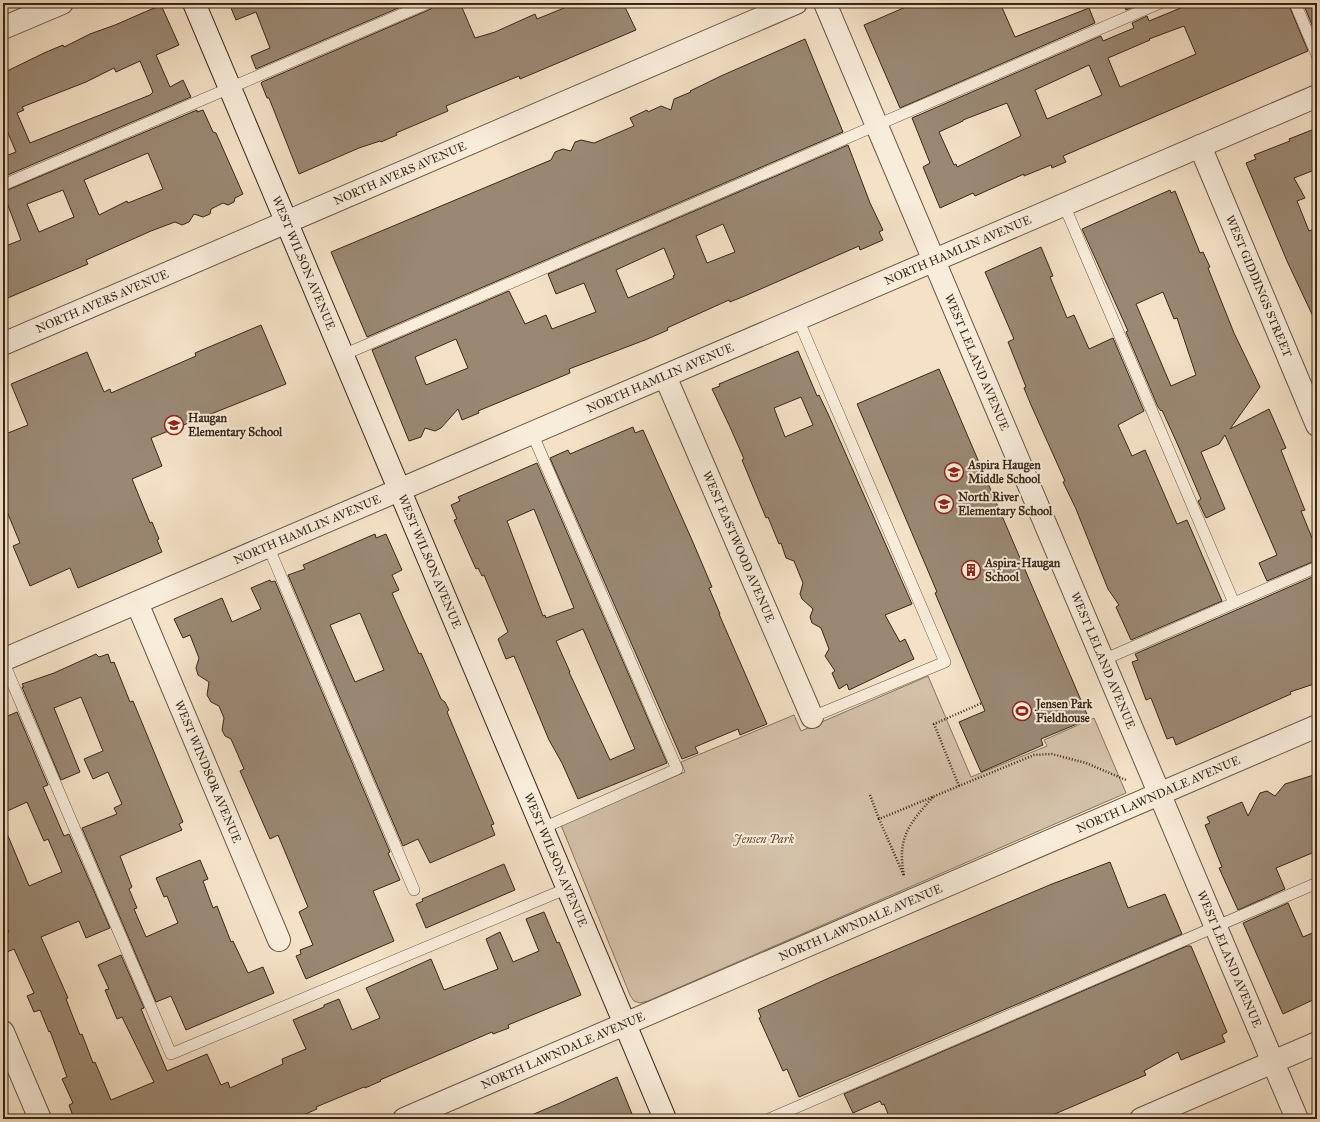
<svg xmlns="http://www.w3.org/2000/svg" width="1320" height="1122" viewBox="0 0 1320 1122" font-family="'IM FELL Great Primer',serif">
  <style>
    .green { fill: #d4c1a9; stroke: #867461 }
    .building { fill: #9a8873; stroke: #382719; fill-rule: evenodd }
    .lines { fill: none; stroke-linecap: round; stroke-linejoin: round }
    .lane-casing { stroke: #675644; stroke-width: 12 }
    .street-casing { stroke: #675644; stroke-width: 24 }
    .secondary-casing { stroke: #382719; stroke-width: 24 }
    .path { stroke: #382719; stroke-width: 2.5; stroke-dasharray: 1 2; stroke-linecap: butt }
    .lane { stroke: #f8ecda; stroke-width: 11 }
    .street { stroke: #f8ecda; stroke-width: 22 }
    .secondary { stroke: #f8ecda; stroke-width: 22 }
    .labels { text-anchor: middle; stroke-width: 4; stroke-linejoin: round; paint-order: stroke }
    .street-label { font-size: 12px; fill: #382719; stroke: #f8ecda }
    .poi-label { font-size: 12px; font-weight: bold; fill: #382719; stroke: #f8ecda; text-anchor: start }
    .park-label { font-size: 12px; font-style: italic; fill: #5f4e3d; stroke: #f8ecda }
  </style>
  <rect width="100%" height="100%" fill="#f4e1c6"/>
  <filter id="stains"><feTurbulence type="fractalNoise" baseFrequency=".005" numOctaves="4"/><feColorMatrix values="0 0 0 0 .2 0 0 0 0 .09 0 0 0 0 .02 0 0 0 .5 -.17"/></filter>
  <radialGradient id="worn" r=".72"><stop offset=".6" stop-color="#630" stop-opacity="0"/><stop offset="1" stop-color="#630" stop-opacity=".3"/></radialGradient>
  <!-- green -->
  <path class="green" d="M928,676L971,777L1047,746L1044,740L1094,718L1126,793L648,1001L640,1003L634,1001L630,995L561,825L685,772L681,762L794,715L801,731Z"/>
  <!-- building -->
  <g class="building">
    <path d="M229,3H410L256,69L251,56L270,48L256,12L236,20Z"/>
    <path d="M435,3H460L475,38L495,32L535,14L537,19L576,3H623L636,30L520,79L519,76L446,106L448,111L396,133L397,135L381,142L380,141L359,148L299,174L269,98H267L261,83L262,82L431,9Z"/>
    <path d="M915,3H1000L1015,37L1089,8L1095,23L900,108L864,25Z"/>
    <path d="M1123,3H1142L1126,10Z"/>
    <path d="M1193,3H1288L1308,51L1063,156L1066,162L1052,168L1051,165L1024,176V174L975,196L973,193L940,208L923,167L930,163L912,118L1101,36L1103,41L1134,28L1132,23L1147,16L1149,21ZM1184,26L1196,54L1120,87L1108,58L1150,40L1149,39ZM1089,65L1102,95L1047,119L1035,90ZM1007,103L1021,136L957,167L956,164L954,165L939,132L963,121V120Z"/>
    <path d="M1303,3H1317V37Z"/>
    <path d="M161,5L179,45L156,55L170,87L183,80L191,97L3,177V157L16,152L3,121V73L44,53L63,45L64,47L90,34L115,25ZM140,61L153,92L150,95L30,143L17,113L24,110L22,107L86,82L114,68L116,72Z"/>
    <path d="M805,39L843,132L367,337L331,252L551,160L555,152L563,149L571,151L575,142L581,140L594,143L634,126L630,118L647,110L648,112L661,106L671,110L674,99L691,92L690,91L721,76Z"/>
    <path d="M197,110V112L203,110L213,132L216,133L243,194L235,198L234,202L228,205L223,203L211,209L210,214L203,217L194,214L189,222L182,225L175,222L151,231L86,260L88,264L3,300V247L21,240L3,192ZM148,153L163,189L128,203L127,201L99,215L84,180ZM63,190L74,217L39,232L27,204Z"/>
    <path d="M1317,128V169L1294,178L1305,198L1297,201L1309,231L1317,228V325L1287,261L1246,163L1256,159L1254,155L1290,141L1289,139Z"/>
    <path d="M848,145L870,203L883,230L879,232L883,240L860,250L859,246L747,295L730,302L729,300L667,328L668,330L645,340L569,369L570,373L478,411L479,413L462,420L458,409L441,428L435,431L425,428L421,437L409,441L372,350L509,291L525,324L546,315L552,329L596,312L584,283L556,294L548,274ZM723,224L735,252L707,263L696,236ZM664,248L675,275L673,276L674,278L628,298L616,270ZM456,339L468,368L426,385L415,357Z"/>
    <path d="M1170,190L1171,193L1175,191L1200,253L1203,252L1210,267L1208,268L1234,333L1260,387L1230,429L1269,409L1286,448L1281,450L1304,508L1305,510L1301,511L1317,550V560L1267,581L1259,563L1277,555L1225,435L1219,444L1201,452L1225,509L1206,518L1198,501L1201,499L1177,443L1162,410L1161,411L1158,407L1126,332L1128,331L1082,229ZM1163,292L1174,319L1177,318L1196,375L1171,386L1136,304Z"/>
    <path d="M1041,247L1053,276L1050,277L1067,318L1074,315L1089,349L1113,338L1144,411L1118,425L1132,456L1145,450L1177,524L1187,520L1222,601L1131,640L1116,607L1119,605L1108,589L1076,509L1063,482L1065,481L1031,405L1024,388L1026,387L1008,342L1014,339L985,272Z"/>
    <path d="M261,325L286,384L151,438L162,466L132,479L150,523L152,522L159,539L157,540L162,552L78,588L70,568L30,586L13,546L20,543L3,502V435L28,425L11,384L87,352L104,392L110,389L111,393L196,356L195,353Z"/>
    <path d="M798,351L817,396L819,395L829,416L912,604L885,615L900,642L905,639L914,659L849,690L847,684L839,689L832,673L835,671L825,656L829,649L821,628L812,623L810,617L813,609L802,599L800,594L803,583L794,561L786,558L781,543L779,544L768,517L766,518L742,460L744,459L730,427L712,389L720,386L719,384ZM801,397L813,425L785,437L774,408Z"/>
    <path d="M939,369L1089,719L1041,739L1043,745L981,772L959,722L985,711L935,593L937,592L857,404Z"/>
    <path d="M633,427L635,433L643,430L692,540L712,587L709,588L720,614H719L767,724L740,735L738,729L695,747L698,753L682,759L550,458L568,450L570,454Z"/>
    <path d="M537,463L667,763L578,799L562,763L549,740L514,656L506,659L498,639L508,632L484,575L482,576L478,568L476,569L454,520L457,519L451,505L460,501L458,497ZM534,509L574,608L546,618L545,615L543,616L507,521ZM583,629L635,749L610,760L569,672H570L556,641Z"/>
    <path d="M375,534L376,538L386,534L402,570L392,575L399,590L392,593L419,654L421,653L441,699L445,702L449,710L447,712L494,824L491,825L495,835L430,863L418,839L403,846L288,575L305,569L303,565ZM360,613L384,670L355,682L330,625Z"/>
    <path d="M1317,575V683L1290,692L1291,694L1176,745L1173,737L1167,739L1151,698L1146,700L1132,662L1138,660L1135,654Z"/>
    <path d="M270,580L271,582L275,581L390,852L388,853L400,880L373,891L394,941L306,979L296,956L301,954L300,950L313,945L299,912L308,907L278,835L270,839L240,771L244,769L231,739L225,736L222,730L224,718L219,706L211,702L207,695L209,682L198,675L196,668L199,658L190,635L183,638L174,619L222,598L232,622L261,609L251,588Z"/>
    <path d="M96,654L99,657L108,654L111,663L114,662L130,702L133,701L183,822L179,824L182,830L120,856L132,887L129,889L137,908L134,909L146,937L178,923L167,896L164,897L156,878L200,860L208,879L203,881L213,908L217,906L231,942L233,941L248,973L263,967L274,993L186,1030L171,996L156,1002L82,828L117,814L114,808L122,804L108,772L93,779L84,759L103,751L81,697L54,708L80,772L61,780L22,687H24L22,684L54,673Z"/>
    <path d="M17,712L48,785L43,787L64,836L69,834L110,928L86,938L79,921L41,937L68,998L66,999L80,1035L82,1034L93,1063L95,1062L111,1100L154,1082L122,1017L117,1019L105,990L109,989L98,965L121,955L144,1008L141,1009L167,1071L207,1054L221,1085L228,1082L230,1088L283,1064L282,1059L306,1049L293,1020L324,1007V1005L339,999L352,1030L380,1018L366,988L431,959L444,990L498,969L486,939L500,932L513,962L539,951L526,919L544,912L557,943L559,942L581,995L508,1025L509,1028L493,1034L492,1032L380,1080L381,1081L365,1088L364,1087L316,1107L317,1109L301,1116V1114L290,1119H74L69,1105L73,1103L62,1079L67,1077L50,1031L49,1032L40,1010L34,1012L27,996L34,993L14,949L7,952L3,942V934L9,932L3,920V824L29,886L62,872L48,839L44,841L27,802L3,813V718Z"/>
    <path d="M1317,774V851L1276,868L1285,889L1238,910L1219,868L1222,867L1205,825L1210,823L1207,817L1242,802L1248,816L1260,793L1267,791L1275,796L1285,784Z"/>
    <path d="M1110,862L1128,908L1165,894L1182,934L799,1097L787,1069L783,1071L759,1018L761,1017L758,1010L829,978L1052,884Z"/>
    <path d="M504,864L515,890L426,928L416,904L423,901L422,899Z"/>
    <path d="M1288,903L1303,937L1317,931V998L1283,1014L1243,923Z"/>
    <path d="M1187,946H1191L1227,1032L1222,1035L1225,1042L1181,1060L1178,1052L1144,1071L1146,1075L1043,1119H890L884,1104L882,1105L880,1101L853,1113L844,1094Z"/>
    <path d="M617,1077L634,1119H522L560,1103Z"/>
  </g>
  <g class="lines">
    <!-- lane casing -->
    <g class="lane-casing">
      <g id="lane">
        <path d="M1295,3L1317,55"/>
        <path d="M3,185L428,3"/>
        <path d="M1064,205L1234,603"/>
        <path d="M798,319L945,662L812,717"/>
        <path d="M343,355L1160,3"/>
        <path d="M532,433L677,769L543,828"/>
        <path d="M268,546L414,890"/>
        <path d="M1103,660L1317,567"/>
        <path d="M3,661L171,1054L568,888"/>
        <path d="M769,1119L1317,883"/>
      </g>
    </g>
    <!-- street casing -->
    <g class="street-casing">
      <g id="street">
        <path id="s1" d="M825,3L1297,1119"/>
        <path d="M3,28L62,3"/>
        <path id="s2" d="M1200,146L1317,425"/>
        <path id="s3" d="M3,344L796,3"/>
        <path id="s4" d="M665,376L812,717"/>
        <path id="s5" d="M137,603L279,940"/>
        <path id="s6" d="M3,660L1317,96"/>
        <path d="M3,1032L40,1119"/>
        <path id="s7" d="M404,1119L1317,726"/>
        <path d="M1141,1119L1317,1043"/>
      </g>
    </g>
    <!-- secondary casing -->
    <g class="secondary-casing">
      <g id="secondary">
        <path id="s8" d="M194,3L665,1119"/>
      </g>
    </g>
    <!-- path -->
    <g class="path">
      <path d="M959,786L934,724L982,703"/>
      <path d="M870,795L879,819"/>
      <path d="M933,797C908,825 897,838 904,876L879,819L1034,755L1052,754L1086,763L1126,780"/>
    </g>
    <!-- lane -->
    <use href="#lane" class="lane"/>
    <!-- street -->
    <use href="#street" class="street"/>
    <!-- secondary -->
    <use href="#secondary" class="secondary"/>
  </g>
  <!-- icons -->
  <defs>
    <g id="school-ring" transform="scale(1)"><circle r="9.5" fill="#f8ecda" stroke="#8f2418" stroke-width="1.5"/><path d="M0-5L7-2L0 1L-7-2ZM-4 1L0 2.5L4 1V4Q0 6-4 4Z" fill="#8f2418"/></g>
    <g id="building-ring" transform="scale(1)"><circle r="9.5" fill="#f8ecda" stroke="#8f2418" stroke-width="1.5"/><path d="M-4-6H4V6H1V3H-1V6H-4ZM-2.5-4.3h1.7v1.8h-1.7ZM.8-4.3h1.7v1.8H.8ZM-2.5-1h1.7V.8h-1.7ZM.8-1h1.7V.8H.8Z" fill="#8f2418"/></g>
    <g id="stadium-ring" transform="scale(1)"><circle r="9.5" fill="#f8ecda" stroke="#8f2418" stroke-width="1.5"/><path d="M0-5a6.5 5 0 1 0 0 10a6.5 5 0 1 0 0-10ZM-3.5-1.8h7v3.6h-7Z" fill="#8f2418"/></g>
  </defs>
  <g fill-rule="evenodd">
    <use href="#school-ring" x="174" y="425"/>
    <use href="#school-ring" x="954" y="472"/>
    <use href="#school-ring" x="944" y="504"/>
    <use href="#building-ring" x="971" y="570"/>
    <use href="#stadium-ring" x="1022" y="711"/>
  </g>
  <g class="labels">
    <!-- street labels -->
    <g class="street-label">
      <text dy="4" stroke="none"><textPath href="#s3" startOffset="432">NORTH AVERS AVENUE</textPath></text>
      <text dy="4" stroke="none"><textPath href="#s6" startOffset="1039">NORTH HAMLIN AVENUE</textPath></text>
      <text dy="4" stroke="none"><textPath href="#s8" startOffset="282">WEST WILSON AVENUE</textPath></text>
      <text dy="4" stroke="none"><textPath href="#s2" startOffset="152">WEST GIDDINGS STREET</textPath></text>
      <text dy="4" stroke="none"><textPath href="#s3" startOffset="108">NORTH AVERS AVENUE</textPath></text>
      <text dy="4" stroke="none"><textPath href="#s1" startOffset="390">WEST LELAND AVENUE</textPath></text>
      <text dy="4" stroke="none"><textPath href="#s6" startOffset="715">NORTH HAMLIN AVENUE</textPath></text>
      <text dy="4" stroke="none"><textPath href="#s6" startOffset="331">NORTH HAMLIN AVENUE</textPath></text>
      <text dy="4" stroke="none"><textPath href="#s4" startOffset="186">WEST EASTWOOD AVENUE</textPath></text>
      <text dy="4" stroke="none"><textPath href="#s8" startOffset="606">WEST WILSON AVENUE</textPath></text>
      <text dy="4" stroke="none"><textPath href="#s1" startOffset="714">WEST LELAND AVENUE</textPath></text>
      <text dy="4" stroke="none"><textPath href="#s5" startOffset="183">WEST WINDSOR AVENUE</textPath></text>
      <text dy="4" stroke="none"><textPath href="#s7" startOffset="821">NORTH LAWNDALE AVENUE</textPath></text>
      <text dy="4" stroke="none"><textPath href="#s8" startOffset="930">WEST WILSON AVENUE</textPath></text>
      <text dy="4" stroke="none"><textPath href="#s7" startOffset="497">NORTH LAWNDALE AVENUE</textPath></text>
      <text dy="4" stroke="none"><textPath href="#s1" startOffset="1038">WEST LELAND AVENUE</textPath></text>
      <text dy="4" stroke="none"><textPath href="#s7" startOffset="173">NORTH LAWNDALE AVENUE</textPath></text>
    </g>
    <!-- poi labels -->
    <g class="poi-label">
      <text x="188" y="422">Haugan<tspan x="188" dy="14">Elementary School</tspan></text>
      <text x="968" y="469">Aspira Haugen<tspan x="968" dy="14">Middle School</tspan></text>
      <text x="958" y="501">North River<tspan x="958" dy="14">Elementary School</tspan></text>
      <text x="985" y="567">Aspira-Haugan<tspan x="985" dy="14">School</tspan></text>
      <text x="1036" y="708">Jensen Park<tspan x="1036" dy="14">Fieldhouse</tspan></text>
    </g>
    <!-- park labels -->
    <g class="park-label">
      <text x="764" y="843">Jensen Park</text>
    </g>
  </g>
  <!-- margin -->
  <rect width="1320" height="1122" fill="none" stroke="#f4e1c6" stroke-width="16"/>
  <rect x="4" y="4" width="1312" height="1114" fill="none" stroke="#382719" stroke-width="2"/>
  <rect x="8" y="8" width="1304" height="1106" fill="none" stroke="#382719"/>
  <rect width="100%" height="100%" filter="url(#stains)"/>
  <rect width="100%" height="100%" fill="url(#worn)"/>
</svg>
